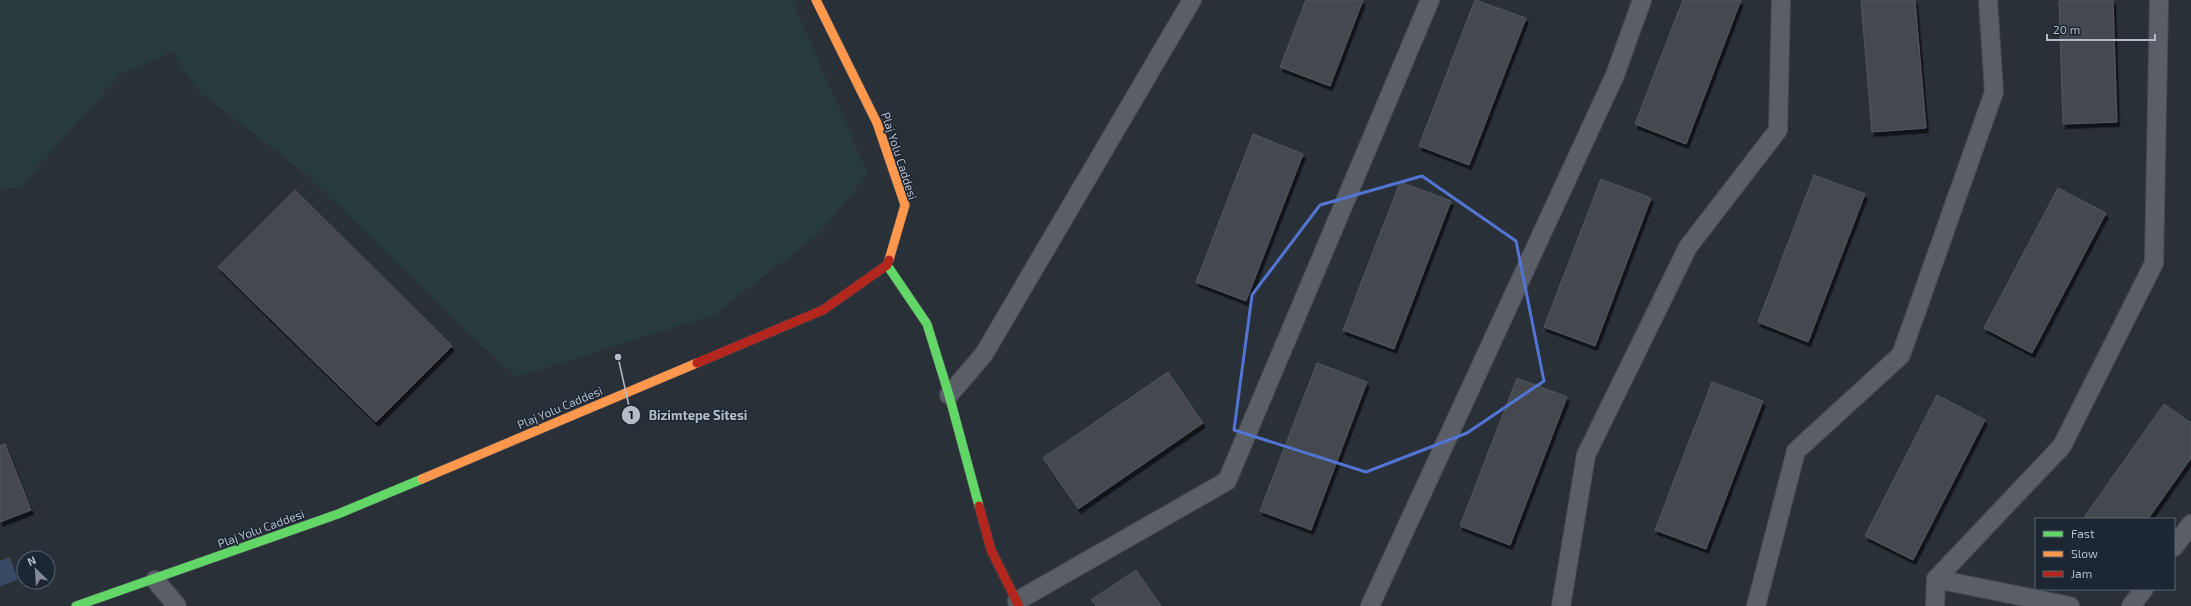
<svg xmlns="http://www.w3.org/2000/svg" width="2191" height="606" viewBox="0 0 2191 606" font-family="'Exo 2',sans-serif">
  <style>
    .green { fill: #273a3e }
    .water { fill: #384963 }
    .building { fill: #444950; stroke: #52575f; filter: url(#shadow) }
    .lines { fill: none; stroke-linecap: round; stroke-linejoin: round }
    .lane-casing { stroke: #484c53; stroke-width: 20 }
    .fast-casing { stroke: #484c53; stroke-width: 10 }
    .slow-casing { stroke: #484c53; stroke-width: 10 }
    .jam-casing { stroke: #484c53; stroke-width: 10 }
    .lane { stroke: #5a5e66; stroke-width: 18 }
    .fast { stroke: #63d668; stroke-width: 9 }
    .slow { stroke: #ff974d; stroke-width: 9 }
    .jam { stroke: #b3261e; stroke-width: 9 }
    .marked { fill: none; stroke: #5274d3; stroke-width: 3; stroke-linejoin: round }
    .labels { text-anchor: middle; stroke-width: 3; stroke-linejoin: round; paint-order: stroke }
    .street-label { font-size: 12px; fill: #b4bcc9; stroke: #1d2633 }
    .leader { fill: none; stroke: #b4bcc9; stroke-width: 1.5 }
    .callout-dot { fill: #b4bcc9; stroke: #1d2633; stroke-width: 1.5 }
    .mark-label { font-size: 12px; text-anchor: middle; font-weight: bold; fill: #111 }
    .callout-label { font-size: 13px; text-anchor: middle; font-weight: bold; fill: #b4bcc9; stroke: #1d2633; stroke-width: 3; stroke-linejoin: round; paint-order: stroke }
  </style>
  <defs>
    <filter id="shadow"><feDropShadow dx="2.5" dy="4.5" stdDeviation="0" flood-color="#0009"/></filter>
  </defs>
  <rect width="100%" height="100%" fill="#2a3038"/>
  <!-- green -->
  <path class="green" d="M0,0H792L868,174L820,233L714,315L517,377L474,339L308,176L198,91L172,52L121,74L20,187L0,190Z"/>
  <!-- water -->
  <path class="water" d="M10,557L18,580L0,586V561Z"/>
  <!-- building -->
  <g class="building">
    <path d="M1306,0H1363L1330,86L1280,67Z"/>
    <path d="M1475,0L1526,18L1469,165L1419,146Z"/>
    <path d="M1683,0H1741L1686,144L1635,124Z"/>
    <path d="M1861,0H1915L1926,128L1872,132Z"/>
    <path d="M2059,0H2113L2117,122L2063,124Z"/>
    <path d="M1253,134L1303,154L1246,301L1196,282Z"/>
    <path d="M1814,175L1865,194L1808,342L1758,322Z"/>
    <path d="M1601,179L1651,198L1595,346L1544,327Z"/>
    <path d="M1400,182L1451,201L1394,349L1343,330Z"/>
    <path d="M2058,188L2106,213L2032,353L1984,328Z"/>
    <path d="M295,190L452,346L376,422L218,267Z"/>
    <path d="M1317,363L1367,382L1311,530L1260,511Z"/>
    <path d="M1168,372L1203,423L1078,509L1043,458Z"/>
    <path d="M1517,378L1567,397L1510,545L1460,526Z"/>
    <path d="M1712,382L1763,401L1706,549L1655,530Z"/>
    <path d="M1937,395L1985,420L1913,560L1865,536Z"/>
    <path d="M2164,404L2191,423V458L2148,519H2083Z"/>
    <path d="M5,444L31,510L0,522V446Z"/>
    <path d="M1136,570L1161,606H1096L1091,600Z"/>
  </g>
  <g class="lines">
    <!-- lane casing -->
    <g class="lane-casing">
      <g id="lane">
        <path d="M949,395L984,354L1192,0"/>
        <path d="M2174,547L2191,524"/>
        <path d="M1936,579L2070,606"/>
        <path d="M155,580L177,606"/>
        <path d="M1017,601L1227,481L1430,0"/>
        <path d="M1370,606L1615,75L1642,0"/>
        <path d="M1561,606L1586,455L1688,247L1778,130L1781,0"/>
        <path d="M1756,606L1796,451L1901,355L1994,92L1988,0"/>
        <path d="M1935,606L1936,579L2062,446L2154,263L2159,0"/>
        <path d="M2131,606L2144,589"/>
      </g>
    </g>
    <!-- fast casing -->
    <g class="fast-casing">
      <g id="fast">
        <path d="M887,265L927,324L949,395L979,506"/>
        <path d="M76,606L338,514L422,479"/>
      </g>
    </g>
    <!-- slow casing -->
    <g class="slow-casing">
      <g id="slow">
        <path d="M816,0L877,123L905,205L889,260"/>
        <path d="M422,479L697,363"/>
      </g>
    </g>
    <!-- jam casing -->
    <g class="jam-casing">
      <g id="jam">
        <path d="M697,363L823,310L887,265L889,260"/>
        <path d="M979,506L991,550L1019,606"/>
      </g>
    </g>
    <!-- lane -->
    <use href="#lane" class="lane"/>
    <!-- fast -->
    <use href="#fast" class="fast"/>
    <!-- slow -->
    <use href="#slow" class="slow"/>
    <!-- jam -->
    <use href="#jam" class="jam"/>
  </g>
  <!-- marked area -->
  <path class="marked" d="M1422,176L1516,241L1544,381L1467,433L1366,472L1234,430L1252,295L1320,205Z"/>
  <g class="labels">
    <!-- street labels -->
    <g class="street-label">
      <text transform="translate(899 156) rotate(72)" y="4">Plaj Yolu Caddesi</text>
      <text transform="translate(560 408) rotate(-23)" y="4">Plaj Yolu Caddesi</text>
      <text transform="translate(261 529) rotate(-20)" y="4">Plaj Yolu Caddesi</text>
    </g>
  </g>
  <!-- callouts -->
  <path class="leader" d="M618 357L631 415"/>
  <g class="callout-dot">
    <circle cx="618" cy="357" r="4"/>
    <circle cx="631" cy="415" r="10"/>
  </g>
  <g class="mark-label">
    <text x="631" y="419">1</text>
  </g>
  <g class="callout-label">
    <text x="698" y="420">Bizimtepe Sitesi</text>
  </g>
  <!-- legend -->
  <rect x="2035" y="518" width="140" height="72" fill="#1d2633" stroke="#59626f"/>
  <rect x="2043" y="531" width="20" height="6" fill="#63d668" stroke="#59626f"/>
  <text x="2071" y="538" font-size="12" fill="#b4bcc9">Fast</text>
  <rect x="2043" y="551" width="20" height="6" fill="#ff974d" stroke="#59626f"/>
  <text x="2071" y="558" font-size="12" fill="#b4bcc9">Slow</text>
  <rect x="2043" y="571" width="20" height="6" fill="#b3261e" stroke="#59626f"/>
  <text x="2071" y="578" font-size="12" fill="#b4bcc9">Jam</text>
  <!-- north arrow -->
  <g transform="translate(36 570) rotate(335)"><circle r="19" fill="#1d2633" stroke="#59626f"/>
  <path d="M0-3L7 15L0 10L-7 15Z" fill="#848b96"/>
  <text y="-6" font-size="11" font-weight="bold" text-anchor="middle" fill="#b4bcc9">N</text>
  </g>
  <!-- scale -->
  <path d="M2047 34v6h108v-6" fill="none" stroke="#b4bcc9" stroke-width="2"/>
  <text x="2053" y="34" font-size="12" fill="#b4bcc9" stroke="#1d2633" stroke-width="3" paint-order="stroke">20 m</text>
</svg>
